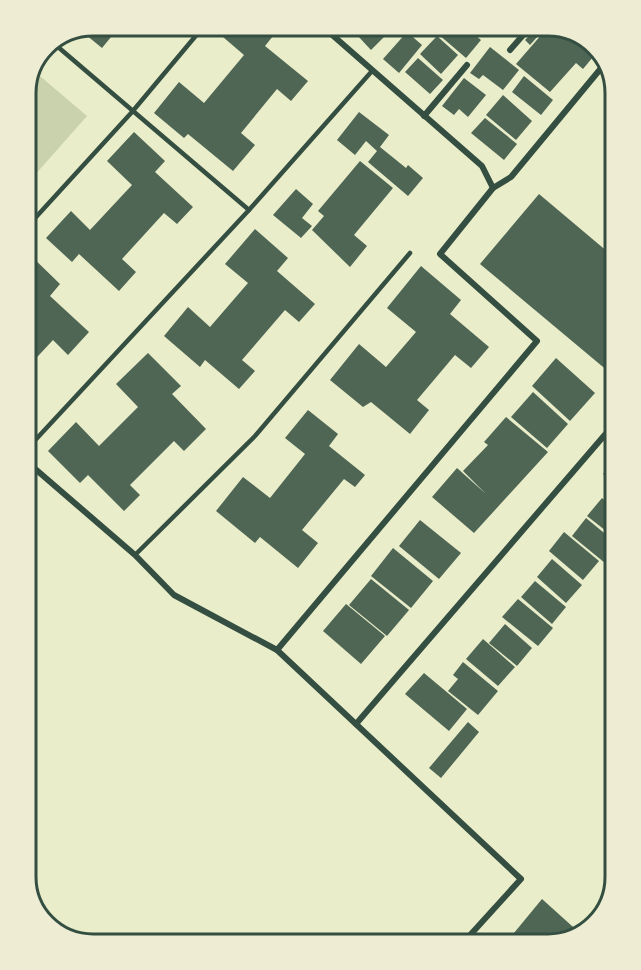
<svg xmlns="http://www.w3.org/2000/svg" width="641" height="970" viewBox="0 0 641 970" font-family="'Libre Baskerville',serif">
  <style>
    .green { fill: #cad2ad }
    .building { fill: #4f6655 }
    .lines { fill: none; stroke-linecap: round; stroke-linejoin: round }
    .service { stroke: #344e41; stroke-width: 4.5 }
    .minor { stroke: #344e41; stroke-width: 6 }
    .rim { fill: none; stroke: #344e41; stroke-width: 3 }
  </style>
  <rect width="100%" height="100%" fill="#e9edc9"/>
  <!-- green -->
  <path class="green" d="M34,71L87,116L26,185V88Z"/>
  <!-- building -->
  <g class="building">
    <path d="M93,26H120L102,48L80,30Z"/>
    <path d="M232,26H260L273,36L265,46L308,81L291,101L277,89L241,133L255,145L233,171L188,134L184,138L154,113L179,82L204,103L244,55L223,37Z"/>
    <path d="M366,26H395L371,50L357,35Z"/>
    <path d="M413,26H436L427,37Z"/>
    <path d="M445,26H464L481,40L466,58L438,34Z"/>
    <path d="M539,26L546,27L530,45L525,40Z"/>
    <path d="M549,26L585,37L598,51L583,69L576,63L550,92L516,64Z"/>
    <path d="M407,32L422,45L399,73L383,59Z"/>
    <path d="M437,36L458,55L441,74L420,54Z"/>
    <path d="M490,47L519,70L503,90L483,75L479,79L470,73Z"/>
    <path d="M418,58L443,80L430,94L405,72Z"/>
    <path d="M524,76L553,100L541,115L512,92Z"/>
    <path d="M464,78L486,95L468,117L459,109L454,115L442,106Z"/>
    <path d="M503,95L532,121L516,140L486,115Z"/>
    <path d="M359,112L389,135L380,147L406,168L408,165L423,178L408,196L368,162L377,151L366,141L355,155L337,140Z"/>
    <path d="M485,118L517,144L504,160L471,133Z"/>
    <path d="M134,132L165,161L155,172L193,207L177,224L164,213L122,259L136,272L119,291L79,254L72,262L46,238L71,211L90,230L132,185L107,161Z"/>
    <path d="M360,161L393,188L354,235L367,246L350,267L312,230L324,216L318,211Z"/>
    <path d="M296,189L313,204L302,218L312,226L301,238L273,215Z"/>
    <path d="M539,194L615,258V377L480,264Z"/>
    <path d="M255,229L288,258L277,271L315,304L299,322L285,310L242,360L255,371L239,389L205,360L200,367L164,336L188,307L210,327L248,283L225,264Z"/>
    <path d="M26,251L60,284L50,296L89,332L68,355L53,340L26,369Z"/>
    <path d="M421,266L461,300L450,314L489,347L471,368L455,355L417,400L429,410L410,434L371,402L363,407L330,380L359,344L386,367L416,332L387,308Z"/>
    <path d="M148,353L181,386L172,394L206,429L184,451L174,441L130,485L140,495L124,511L88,475L80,483L48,451L76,422L99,446L138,407L116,384Z"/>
    <path d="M556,358L595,393L570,421L532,386Z"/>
    <path d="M533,392L568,424L547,448L511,417Z"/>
    <path d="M308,410L338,434L329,446L365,475L355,487L344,479L302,530L318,543L298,568L260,537L255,543L216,511L243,477L270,498L305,454L285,438Z"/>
    <path d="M506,417L548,452L474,533L432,497L457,468L486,494L463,471L488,445L484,442Z"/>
    <path d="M615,459V485L603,474Z"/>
    <path d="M602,498L615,509V538L587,516Z"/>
    <path d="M586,518L615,542V551L605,563L572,536Z"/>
    <path d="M420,520L461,553L439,579L399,546Z"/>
    <path d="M564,532L599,561L583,580L549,551Z"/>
    <path d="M393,548L433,581L411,608L371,576Z"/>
    <path d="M552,559L582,585L566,603L537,577Z"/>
    <path d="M371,579L409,610L387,636L349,605Z"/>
    <path d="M535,581L566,607L552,624L521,597Z"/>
    <path d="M518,599L553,628L538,646L502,617Z"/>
    <path d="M346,604L385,636L361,664L323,631Z"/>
    <path d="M505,624L532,648L517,666L489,643Z"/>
    <path d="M483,639L515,667L498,686L466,659Z"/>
    <path d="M463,662L498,691L478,715L448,691L458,679L453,675Z"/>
    <path d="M424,673L467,709L449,731L405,694Z"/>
    <path d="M468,722L479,732L441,778L429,768Z"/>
    <path d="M542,899L582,935L548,944H505Z"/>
  </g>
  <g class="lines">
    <!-- service -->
    <g class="service">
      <path d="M51,41L249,210"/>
      <path d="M26,228L132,112L204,26"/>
      <path d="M26,450L249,210L372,71"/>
      <path d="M135,555L255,436L410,253"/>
    </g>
    <!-- minor -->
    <g class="minor">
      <path d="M322,26L482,166L493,188"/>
      <path d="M510,50L531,26"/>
      <path d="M424,116L467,65"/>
      <path d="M26,461L135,555L174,595L277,650L521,879L462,944"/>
      <path d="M277,650L537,341L440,254L493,188L511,177L607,61"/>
      <path d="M356,724L615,423"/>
    </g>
  </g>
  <!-- crop -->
  <path d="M0 0H641V970H0ZM93 36H548A57 57 0 0 1 605 93V877A57 57 0 0 1 548 934H93A57 57 0 0 1 36 877V93A57 57 0 0 1 93 36Z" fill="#eeecd3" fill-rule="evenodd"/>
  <path class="rim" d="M93 36H548A57 57 0 0 1 605 93V877A57 57 0 0 1 548 934H93A57 57 0 0 1 36 877V93A57 57 0 0 1 93 36Z"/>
</svg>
